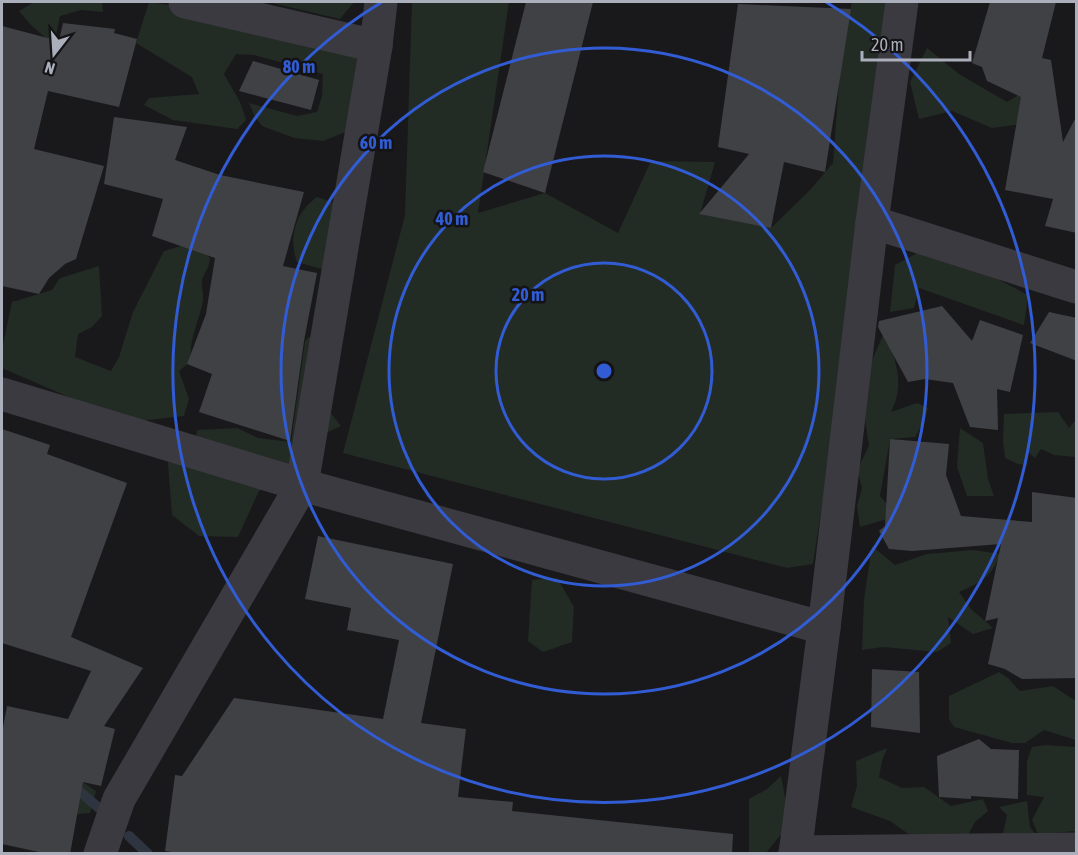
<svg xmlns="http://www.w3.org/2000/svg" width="1078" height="855" viewBox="0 0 1078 855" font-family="'Asap Condensed',sans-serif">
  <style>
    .green { fill: #232b25 }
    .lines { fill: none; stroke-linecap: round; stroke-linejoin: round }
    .stream { stroke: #2f3540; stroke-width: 10 }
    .building { fill: #404145 }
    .minor { stroke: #3a3a40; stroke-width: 33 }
    .ring { fill: none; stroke: #325cd4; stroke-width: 3 }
    .centre { fill: #325cd4; stroke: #141416; stroke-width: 3 }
    .ring-label { font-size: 18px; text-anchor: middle; font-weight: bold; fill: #325cd4; stroke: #141416; stroke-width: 5; stroke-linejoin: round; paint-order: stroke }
  </style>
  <rect width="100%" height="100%" fill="#19191b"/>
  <!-- green -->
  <g class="green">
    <path d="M34,2H102L103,12L81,10L60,16L54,45L31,25L19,11Z"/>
    <path d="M149,2L169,5L359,55L348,131L323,141L294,138L262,126L254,115L249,103L297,116L317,112L322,96L323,74L254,55L236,54L224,74L240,102L246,120L237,129L173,120L144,105L149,98L199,94L192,77L136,43Z"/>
    <path d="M268,2H354L340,19Z"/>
    <path d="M412,2H509L478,213L545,193L618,233L651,161L715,162L700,214L771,228L809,191L833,163L841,56L852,2H887L836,414L813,564L787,568L343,453L405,215Z"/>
    <path d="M927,48L959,74L1007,102L1040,82L1053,120L992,128L952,111L919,119L910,82Z"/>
    <path d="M317,197L335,203L329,266L321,269L297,262C288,237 295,213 317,197Z"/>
    <path d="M194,242L210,258C209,269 205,271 202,280C201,286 204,294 203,300C200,320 188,340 191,361L179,371L189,399L184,416L139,421L80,402L2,368V349L12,302L52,290L60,278L99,266L102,316L92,327L78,334L75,357L111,371L119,357L133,312L164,251Z"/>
    <path d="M919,252L978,269L1028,295L1024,325L919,288L914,308L890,312L895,265Z"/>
    <path d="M885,331C895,361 906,382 891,412L917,403L928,408L925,419L915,437L890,439L880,496L897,516L860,527L857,506L862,488L857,470L869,446L865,418L869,388L868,369Z"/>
    <path d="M309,337L324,341L326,407L341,426L317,437L285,480L259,491L238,537L199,536L172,515L168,463L177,447L194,452L197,430L237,428L258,438L291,442L305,341Z"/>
    <path d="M1058,412L1069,428L1076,420V457L1054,455L1041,449L1035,458L1027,451V465L1018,464L1005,458L1003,440L1004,414Z"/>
    <path d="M960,428L983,443L988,479L994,496H967L957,467Z"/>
    <path d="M872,546L895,565L927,554L973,550L1000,554C992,577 980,583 959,592L971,609L993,628L973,634L948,617L951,643L937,652L883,647L862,650L864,599Z"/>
    <path d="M557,578L574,607L572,642L543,652L528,641L532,580Z"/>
    <path d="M999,672L1008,678L1020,691L1053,686L1074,700L1076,699V740L1044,730L1025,743H1012L954,727L949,719V696Z"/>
    <path d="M1045,745L1076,747V831L1038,834L1032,820L1044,797L1027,795V761L1032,747Z"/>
    <path d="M887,748L882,761L879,777L902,788L924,787L951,806L983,799L988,811L975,822L968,835L914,838L890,821L851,807L857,786L856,761Z"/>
    <path d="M781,776L790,823L766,853L749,854V799L767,789Z"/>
    <path d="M71,782H83L96,791L90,813L78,814L68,811Z"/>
    <path d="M1027,801L1030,827L1045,848L1001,843L1007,815L999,807Z"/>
  </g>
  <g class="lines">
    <!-- stream -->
    <g class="stream">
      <path d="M72,785L106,814"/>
      <path d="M129,836L148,854"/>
    </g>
  </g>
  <!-- building -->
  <g class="building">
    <path d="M526,2H593L545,193L483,172Z"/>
    <path d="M990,2H1056L1042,58L1051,60L1063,142L1077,115V233L1045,226L1053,199L1005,190L1021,97L987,81L982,67L972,63Z"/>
    <path d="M738,4L851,9L825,172L784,162L771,228L699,214L749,154L718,147Z"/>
    <path d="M63,23L115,29L114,33L137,39L119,107L48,91L34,149L104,166L76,259L65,264L49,278L39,294L2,286V26L59,41Z"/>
    <path d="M253,61L319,80L311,110L239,91Z"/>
    <path d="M114,117L187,127L175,160L220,175L304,192L283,266L317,273L304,341L290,441L199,412L212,374L187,364L206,314L215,258L152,236L163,199L104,184Z"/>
    <path d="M942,306L972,341L980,320L1023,335L1010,392L997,389L998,430L970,427L953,383L925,379L908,382L878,327L879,321Z"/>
    <path d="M1049,312L1077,318V361L1030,343Z"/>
    <path d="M2,429L50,445L47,454L127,483L71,637L143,668L104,726L115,729L101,786L83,782L70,854H48L2,844V733L7,706L68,719L91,671L2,643Z"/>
    <path d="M890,439L949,444L946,475L961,516L1032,522V492L1077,498V678L1022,679L1005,669L988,664L998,618L985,621L1001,544L912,551L889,549L879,531L885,526Z"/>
    <path d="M318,536L453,564L421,723L466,729L458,797L513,802L512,811L733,834L732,854H185L165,851L175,775L182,776L234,698L383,719L399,640L347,630L351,608L305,599Z"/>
    <path d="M872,669L919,672L920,733L871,727Z"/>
    <path d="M979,739L991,749L1019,750L1018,799L971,796V799L939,797L937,756Z"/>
  </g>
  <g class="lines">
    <!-- minor -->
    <g class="minor">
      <path d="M185,2L376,46"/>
      <path d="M872,222L1076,287"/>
      <path d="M2,394L302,485L824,628"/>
      <path d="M795,852L1076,849"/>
      <path d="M100,854L119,799L302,485L376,46L381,2"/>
      <path d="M795,854L824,628L872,222L902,2"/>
    </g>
  </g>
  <!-- distance rings -->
  <g class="ring">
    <circle cx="604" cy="371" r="108"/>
    <circle cx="604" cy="371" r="215"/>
    <circle cx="604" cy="371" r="323"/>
    <path d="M826 2A431 431 0 1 1 382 2"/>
  </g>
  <circle cx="604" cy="371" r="9" class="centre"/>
  <g class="ring-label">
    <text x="299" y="73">80 m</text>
    <text x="376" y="149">60 m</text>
    <text x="452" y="225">40 m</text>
    <text x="528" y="301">20 m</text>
  </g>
  <!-- border -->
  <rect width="1078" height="855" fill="none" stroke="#abaebb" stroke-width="6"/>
  <!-- north arrow -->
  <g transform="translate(54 54) rotate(197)" stroke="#141416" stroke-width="4.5" paint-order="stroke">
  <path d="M0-4.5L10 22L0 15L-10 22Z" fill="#abaebb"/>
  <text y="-9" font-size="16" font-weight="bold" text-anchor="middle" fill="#abaebb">N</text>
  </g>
  <!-- scale -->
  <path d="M862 51v9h108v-9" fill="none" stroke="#abaebb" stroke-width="3"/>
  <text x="871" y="51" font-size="18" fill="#abaebb" stroke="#141416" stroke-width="4.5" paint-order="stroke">20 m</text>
</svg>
